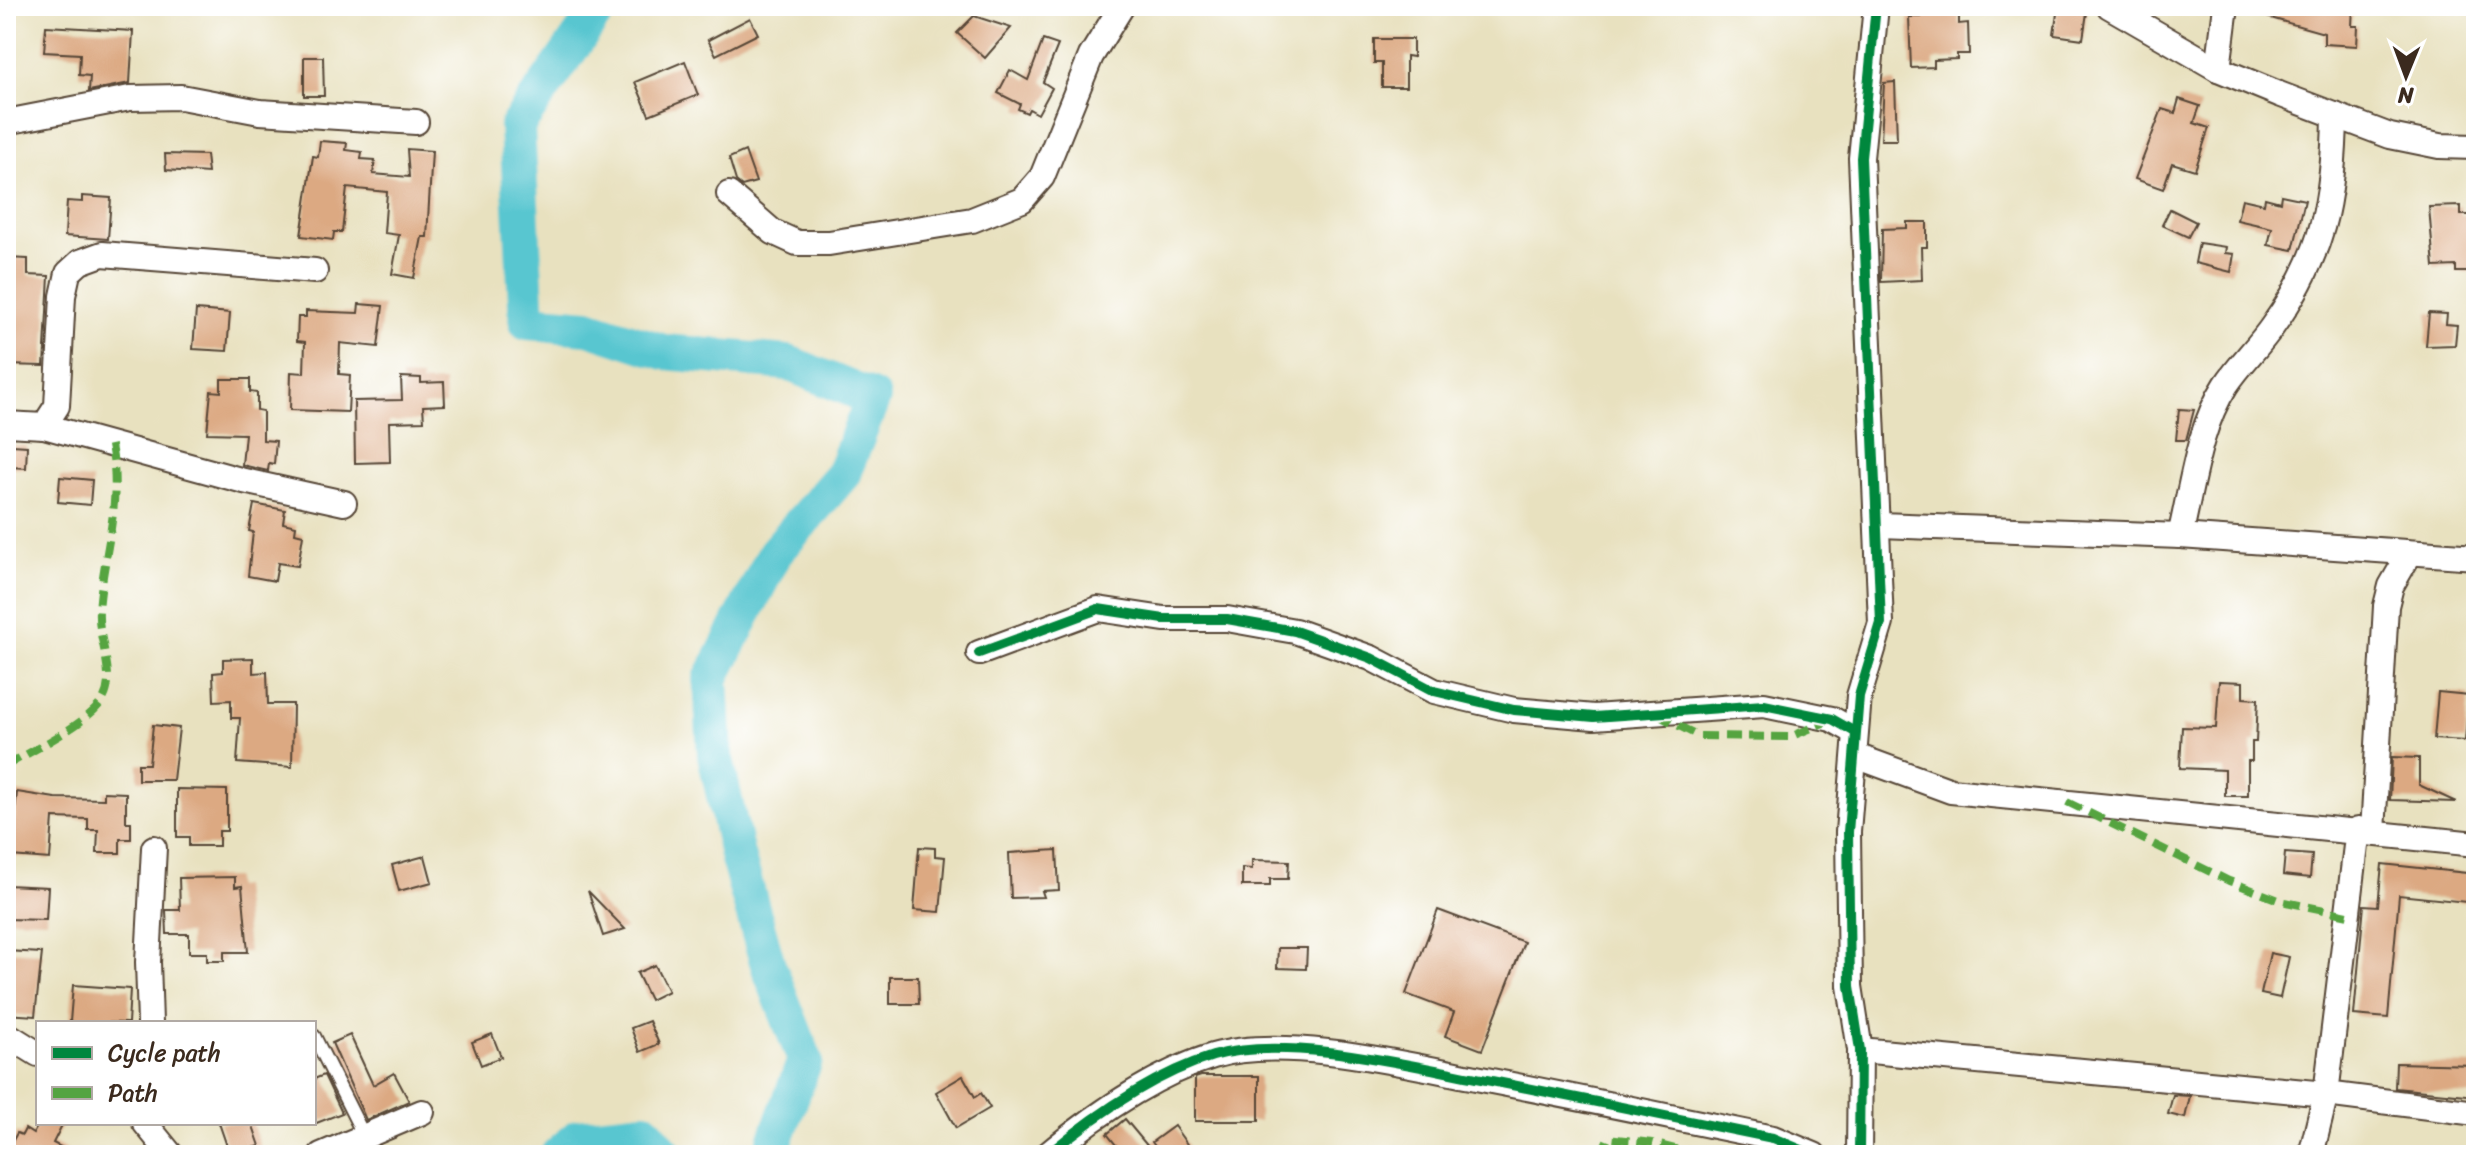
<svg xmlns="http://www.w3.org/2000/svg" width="2482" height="1161" viewBox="0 0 2482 1161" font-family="Sriracha,sans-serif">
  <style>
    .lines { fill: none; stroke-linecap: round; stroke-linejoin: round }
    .river { stroke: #59c6d0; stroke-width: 36 }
    .building { fill: #dca982 }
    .lane-casing { stroke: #554536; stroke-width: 16 }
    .street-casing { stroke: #554536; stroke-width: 28 }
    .lane { stroke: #fff; stroke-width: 12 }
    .street { stroke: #fff; stroke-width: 24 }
    .quiet { stroke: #54a441; stroke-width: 8; stroke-dasharray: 16 8; stroke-linecap: butt }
    .cycleway-casing { stroke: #fff; stroke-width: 15 }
    .cycleway { stroke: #00873e; stroke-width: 10 }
  </style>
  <rect width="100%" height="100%" fill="#fff"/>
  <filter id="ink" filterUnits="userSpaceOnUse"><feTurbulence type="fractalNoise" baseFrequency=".0125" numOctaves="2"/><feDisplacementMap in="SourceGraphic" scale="16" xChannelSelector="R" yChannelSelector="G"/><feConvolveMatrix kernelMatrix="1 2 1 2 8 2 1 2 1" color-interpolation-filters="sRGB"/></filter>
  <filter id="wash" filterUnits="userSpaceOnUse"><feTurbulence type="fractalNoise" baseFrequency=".006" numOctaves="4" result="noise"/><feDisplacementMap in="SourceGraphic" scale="32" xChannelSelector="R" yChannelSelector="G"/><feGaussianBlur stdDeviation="1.8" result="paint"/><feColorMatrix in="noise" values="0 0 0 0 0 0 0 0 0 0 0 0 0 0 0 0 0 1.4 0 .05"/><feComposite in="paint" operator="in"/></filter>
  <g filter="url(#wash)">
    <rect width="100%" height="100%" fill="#e8e1bf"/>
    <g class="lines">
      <!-- river -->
      <g class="river">
        <path d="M601,6L517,126L527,322L588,327L664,352L788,363L873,398L843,474L775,553L711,679L715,755L737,855L768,965L805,1060L770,1155"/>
        <path d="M558,1155L578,1137L645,1130L666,1155"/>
      </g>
    </g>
    <g id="blocks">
      <!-- building -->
      <g class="building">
        <path d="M2058,6H2088L2083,39L2054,35Z"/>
        <path d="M2247,6H2353L2352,26H2358L2357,46L2324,44V33L2246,11Z"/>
        <path d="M1920,8H1940V15H1959V24L1968,23L1969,54H1957V59L1934,60V67L1911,68L1909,17H1921Z"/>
        <path d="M974,16L1011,28L985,58L957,33Z"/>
        <path d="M750,18L758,34L716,55L708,40Z"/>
        <path d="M46,26L133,31L130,83L89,91L90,76L79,75L80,54L44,52Z"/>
        <path d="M1374,39H1413V57L1406,56V87H1382V63H1374Z"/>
        <path d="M1043,40L1058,45L1043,82L1052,88L1038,114L1029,109L1027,113L1018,109L1020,104L998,93L1010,70L1028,80Z"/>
        <path d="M304,57H323L324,96H304Z"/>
        <path d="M685,61L698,95L649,115L635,82Z"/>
        <path d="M1895,82L1897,140H1881L1884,83Z"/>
        <path d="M2179,99L2200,106L2194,123L2209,128L2195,170L2172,163L2163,189L2135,179L2162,109L2175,113Z"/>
        <path d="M320,141L347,143L346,150L362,152L361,159L375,160L373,174L409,177L407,149L432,151L427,237H422L414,278L392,274L399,235L384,233L387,192L347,188L342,232H334L333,240L301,236L313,156L318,157Z"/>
        <path d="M745,151L756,182L742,186L736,181L729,158Z"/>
        <path d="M165,154L206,155L208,173L166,170Z"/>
        <path d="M2281,195L2305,200L2293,250L2268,245L2272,228L2237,220L2242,199L2264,204L2265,198L2280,202Z"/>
        <path d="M82,196L111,198L108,239L65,236L67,201L82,202Z"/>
        <path d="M2461,206V215H2476V272H2456V266L2434,267L2429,207Z"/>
        <path d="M2170,209L2196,222L2188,237L2162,225Z"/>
        <path d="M1907,222H1927V247H1921L1922,280L1881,282L1882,229L1907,228Z"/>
        <path d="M2199,243L2226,247L2225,253L2234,254L2231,272L2195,263Z"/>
        <path d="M6,258L28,259V275L49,276L44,366L6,365Z"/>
        <path d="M359,304L383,306L378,347L340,343L339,374L350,375L348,412L290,410L291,372L304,373L305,342L297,341L298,317H306V311L358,313Z"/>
        <path d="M196,310L230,313L227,351L193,349Z"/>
        <path d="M2429,313L2447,314L2446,324L2457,325L2455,345L2426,346Z"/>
        <path d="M401,377L421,378V383L444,382L445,405L423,406L424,421L389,422L390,462L355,463L354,401L402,400Z"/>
        <path d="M221,379H250V392L257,393V410L263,411V440L276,441L274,464L269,463L268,471L242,465L245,434L207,433L211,391L221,392Z"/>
        <path d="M2179,409L2194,410L2186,440H2176Z"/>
        <path d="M12,445L27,446L26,468L10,467Z"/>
        <path d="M60,477L92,480L90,505L58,502Z"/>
        <path d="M254,504L285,510L283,523L296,526L295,533L303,535L298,566L278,563L275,581L248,576L253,532L249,531Z"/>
        <path d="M253,658V673L267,672L268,704H293L292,767L237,763L240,718H231V700L214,701L213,673L223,672V659Z"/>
        <path d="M2219,681L2243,682V698L2258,699L2256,742H2252V761H2248V796H2225V770L2180,768L2182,727L2216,728Z"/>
        <path d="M2438,692L2469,695L2465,741L2434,739Z"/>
        <path d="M153,725L179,728L173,780H138V764H149Z"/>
        <path d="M2392,757L2419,758V785L2456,802L2390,800Z"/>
        <path d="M177,789L227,790V831H219V846H189V837H177Z"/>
        <path d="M17,792L55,798L104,799V792L126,793V822H131V839H120V853H97L98,830H88V819L53,818L50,859L11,856Z"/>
        <path d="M919,847L935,848V856L945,857L940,912L914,910Z"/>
        <path d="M1057,850L1059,890L1042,891L1044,897L1011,898L1009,853Z"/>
        <path d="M2285,853L2312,855L2310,878L2283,875Z"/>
        <path d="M425,856L432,882L399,891L392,865Z"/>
        <path d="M1252,860L1289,861L1288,879H1270V886H1242V868L1252,869Z"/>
        <path d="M2382,864L2476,874V903L2399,895L2388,1018L2354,1015L2364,905L2378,906Z"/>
        <path d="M235,877V887L242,886L248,952H224V961H207V953H189V934H167L166,910H180L179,878Z"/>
        <path d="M6,885L48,887L46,920L6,919Z"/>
        <path d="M588,891L625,929L603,936Z"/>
        <path d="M1438,910L1524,942L1482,1050L1445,1036L1454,1012L1406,994Z"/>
        <path d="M1278,948H1307L1306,969L1277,968Z"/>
        <path d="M6,951L42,953L35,1016L6,1014Z"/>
        <path d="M2270,953L2289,957L2280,998L2261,994Z"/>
        <path d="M655,965L668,991L650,1000L637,973Z"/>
        <path d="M890,977H918L919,1004H890Z"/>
        <path d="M73,985L130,989L128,1023L70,1022Z"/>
        <path d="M649,1021L659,1044L640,1052L631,1028Z"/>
        <path d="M492,1034L501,1057L481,1065L472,1042Z"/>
        <path d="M350,1035L373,1085L394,1073L409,1101L366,1120L332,1043Z"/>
        <path d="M2396,1063L2476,1065V1096L2395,1088Z"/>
        <path d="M324,1075L342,1113L314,1124V1079Z"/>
        <path d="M963,1076L975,1097L981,1093L990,1108L956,1128L936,1092Z"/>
        <path d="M1201,1076H1259V1121H1195V1078Z"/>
        <path d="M2173,1095L2190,1096L2185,1118L2168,1114Z"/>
        <path d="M1125,1119L1155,1155H1124L1107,1134Z"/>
        <path d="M39,1123H63L53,1143L76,1155H20L8,1149L17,1133L22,1135L25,1129L33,1134Z"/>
        <path d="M219,1123H252L260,1146L230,1155Z"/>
        <path d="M1174,1126L1189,1147L1177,1155H1161L1152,1142Z"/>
      </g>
    </g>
  </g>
  <g filter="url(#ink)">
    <use href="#blocks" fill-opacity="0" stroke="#554536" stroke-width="2"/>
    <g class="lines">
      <!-- lane casing -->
      <g class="lane-casing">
        <path id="lane" d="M314,1036L365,1138"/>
      </g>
      <!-- street casing -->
      <g class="street-casing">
        <g id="street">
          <path d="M2109,6L2218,69L2279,94L2390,136L2439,146L2476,147"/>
          <path d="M2218,69L2226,6"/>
          <path d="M6,122L130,98L181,97L260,112L416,122"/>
          <path d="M729,194L773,232L797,243H829L972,220L1022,200L1042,177L1091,56L1122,6"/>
          <path d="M6,424L44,426L244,481L344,503"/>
          <path d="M44,426L57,406L63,296L68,273L80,262L102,254L315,271"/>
          <path d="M1880,525L2180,536L2476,557"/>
          <path d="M2180,536C2192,486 2198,428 2226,385C2240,364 2258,347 2272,327C2323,256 2334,200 2335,115"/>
          <path d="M979,653L1098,609L1164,619H1227L1295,631L1371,658L1434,691L1514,710L1594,717L1764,705L1832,719L1855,732"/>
          <path d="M1856,756L1951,791L2476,844"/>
          <path d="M2373,832L2386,606L2391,586L2410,553"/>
          <path d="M150,1023L148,962L154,848"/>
          <path d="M6,1034L38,1054"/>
          <path d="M1860,1050L2326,1094L2476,1113"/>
          <path d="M145,1123L171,1155"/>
          <path d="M321,1155L422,1112"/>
          <path d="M1047,1155C1094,1116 1154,1074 1213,1056C1283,1035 1404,1064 1476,1078C1575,1097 1674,1118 1773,1138L1814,1155"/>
          <path d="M1859,1155L1860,1050L1850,986L1848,832L1859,696L1881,623L1861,158L1876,6"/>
          <path d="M2311,1155L2326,1094L2358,829"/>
        </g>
      </g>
      <!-- lane -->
      <use href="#lane" class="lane"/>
      <!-- street -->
      <use href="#street" class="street"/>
      <!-- quiet -->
      <g class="quiet">
        <path d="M1657,715L1699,736L1790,737L1828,721"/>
        <path d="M6,766C32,750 86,725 102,701C118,677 97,639 99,611C103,552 124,501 110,441"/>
        <path d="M2067,802L2229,881L2281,901L2348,915"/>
        <path d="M1601,1155L1608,1138L1652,1143L1698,1155"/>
      </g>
      <!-- cycleway casing -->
      <g class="cycleway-casing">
        <g id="cycleway">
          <path d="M979,653L1098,609L1164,619H1227L1295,631L1371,658L1434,691L1514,710L1594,717L1764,705L1832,719L1855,732"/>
          <path d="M1047,1155C1094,1116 1154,1074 1213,1056C1283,1035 1404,1064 1476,1078C1575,1097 1674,1118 1773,1138L1814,1155"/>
          <path d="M1859,1155L1860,1050L1850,986L1848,832L1859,696L1881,623L1861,158L1876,6"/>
        </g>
      </g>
      <!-- cycleway -->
      <use href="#cycleway" class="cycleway"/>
    </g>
  </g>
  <!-- margin -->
  <rect width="2482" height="1161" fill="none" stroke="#fff" stroke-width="32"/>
  <!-- legend -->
  <rect x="36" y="1021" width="280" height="104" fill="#ffffff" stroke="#b1aaa5" stroke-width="2"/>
  <rect x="52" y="1047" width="40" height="12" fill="#00873e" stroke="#b1aaa5" stroke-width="2"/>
  <text x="108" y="1061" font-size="24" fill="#3b2a1e">Cycle path</text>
  <rect x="52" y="1087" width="40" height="12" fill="#54a441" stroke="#b1aaa5" stroke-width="2"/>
  <text x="108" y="1101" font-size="24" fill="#3b2a1e">Path</text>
  <!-- north arrow -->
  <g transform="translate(2406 76) rotate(181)" stroke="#ffffff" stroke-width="6" paint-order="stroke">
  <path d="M0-6L14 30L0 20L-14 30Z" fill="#3b2a1e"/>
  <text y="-12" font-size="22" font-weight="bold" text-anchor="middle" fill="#3b2a1e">N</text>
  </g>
</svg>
